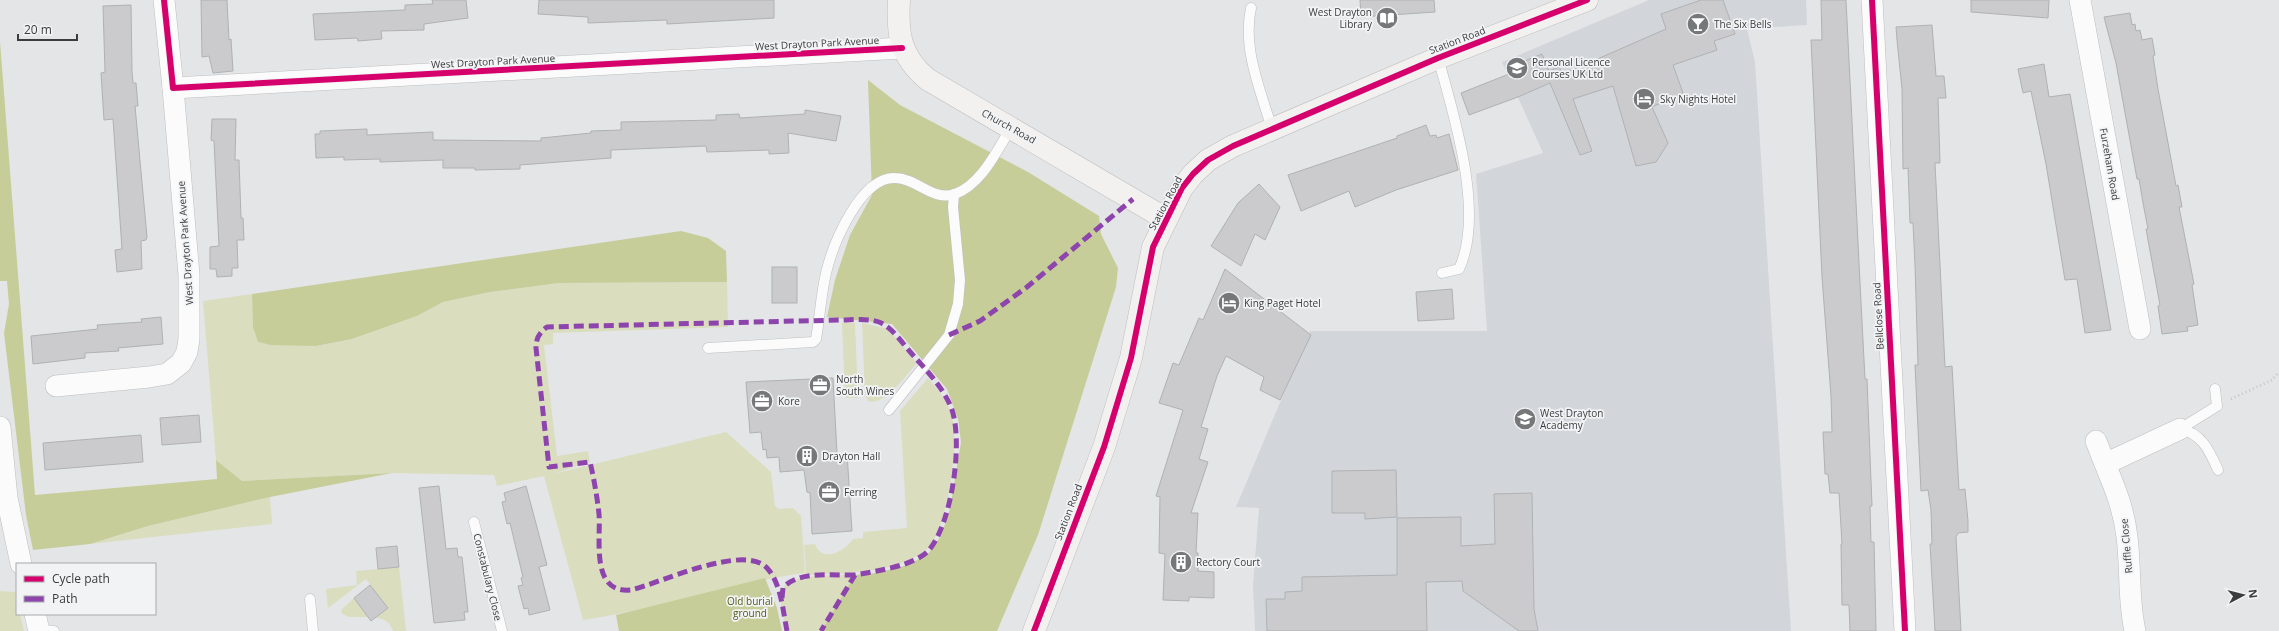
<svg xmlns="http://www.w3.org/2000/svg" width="2279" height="631" viewBox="0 0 2279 631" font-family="'Open Sans',sans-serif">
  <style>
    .built { fill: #d2d6db }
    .green { fill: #dadebf }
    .forest { fill: #c7cd99 }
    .building { fill: #cbcbcd; stroke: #b0b1b2 }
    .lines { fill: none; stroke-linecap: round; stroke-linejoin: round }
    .lane-casing { stroke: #bdbebf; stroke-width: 11 }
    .street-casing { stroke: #bdbebf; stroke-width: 22 }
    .secondary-casing { stroke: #bdbebf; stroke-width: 23 }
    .path { stroke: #c5c5c6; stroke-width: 2.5; stroke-dasharray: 1 3; stroke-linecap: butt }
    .lane { stroke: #fbfbfb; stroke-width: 10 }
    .street { stroke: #fbfbfb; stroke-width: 21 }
    .secondary { stroke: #f3f1ef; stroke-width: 22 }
    .quiet { stroke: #8e44ad; stroke-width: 5; stroke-dasharray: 10 5; stroke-linecap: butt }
    .cycleway-casing { stroke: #f1f3f5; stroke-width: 8 }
    .cycleway { stroke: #d6006c; stroke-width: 6 }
    .labels { text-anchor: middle; stroke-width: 3.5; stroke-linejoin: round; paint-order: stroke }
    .poi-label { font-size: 10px; fill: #3b3c3d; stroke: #f1f3f5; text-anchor: start }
    .street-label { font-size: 10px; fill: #3b3c3d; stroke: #f1f3f5 }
    .park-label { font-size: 10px; fill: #555b15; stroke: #f1f3f5 }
  </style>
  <rect width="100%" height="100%" fill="#e4e5e7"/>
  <!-- built -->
  <path class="built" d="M1649,0H1806L1807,25L1747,29L1755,62L1791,631H1255L1253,585L1259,508L1236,507L1310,331H1487L1476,174L1543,153L1502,62Z"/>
  <!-- green -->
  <g class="green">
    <path d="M727,282L728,327L553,333V344L544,345L557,456L588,451L590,462L553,474L726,432L771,472L775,506L779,509L793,508L801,516L805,573C730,583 658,609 583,620L544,476L497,486L494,475L392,473L242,481L216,460L203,301L252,294L253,327L316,346L352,339L417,316L443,302L490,292L559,283Z"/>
    <path d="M842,323H855L858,398H845Z"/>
    <path d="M862,323L888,329L917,363C907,374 884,407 868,401L865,394Z"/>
    <path d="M928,378C939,391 950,404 953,422C958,448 947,533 926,550C896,574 842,573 806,575L804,545L815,544C822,564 845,551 853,539L863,538V532L907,528L900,411Z"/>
    <path d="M270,497L272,524L90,544L148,526Z"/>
    <path d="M399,567L406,631H393C390,623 385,618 376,618L388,608L366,579L328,608L326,589L357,585L356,571Z"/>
    <path d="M855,575L821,631H787C784,619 777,600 783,588C790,573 841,576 855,575Z"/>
    <path d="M0,591L15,592L17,614H20L24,631H0Z"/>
    <path d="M354,598L368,617H349L341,613L342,609Z"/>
  </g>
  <!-- forest -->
  <g class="forest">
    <path d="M0,41L35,495L217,479L216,460L242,481L392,473L270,497L148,526L90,544L33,550L26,515L4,333L9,304L7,281H0Z"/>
    <path d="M868,80L900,105L1028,172L1099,216L1101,234L1118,268L1116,287L1038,535L997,631H821L855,575L876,573L908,565L928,554L941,536L950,509L961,442L958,419L947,389L892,324L827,317L835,280L850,235L872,195Z"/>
    <path d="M681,231L708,238L726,251L727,282L559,283L490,292L443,302L417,316L352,339L316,346L271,345L258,342L253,327L252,294Z"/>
    <path d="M765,578L777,608L782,631H619L616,615Z"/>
  </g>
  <!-- building -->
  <g class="building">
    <path d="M201,0H227L229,40L231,39L233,71L213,73L209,56L202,57Z"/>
    <path d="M432,0H466L468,18L424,24V30L381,31L382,39L358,41L357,38L315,40L313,14L405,10V5L433,4Z"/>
    <path d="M539,0H774V18L667,24V20L588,23V17L538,14Z"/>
    <path d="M1360,0H1434L1435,12L1361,17Z"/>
    <path d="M1701,0H1723L1735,34L1714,41L1717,50L1673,65L1683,93L1652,107L1668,143L1656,162L1636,166L1613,86L1573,99L1592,151L1580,155L1550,83L1518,97L1469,115L1461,93L1509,74L1507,68L1542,54L1549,71L1559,67L1563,74L1666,29L1661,14Z"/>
    <path d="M1821,0H1846L1860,283L1865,379H1867L1872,506H1870L1871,542H1874L1876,631H1850L1849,605H1842L1841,544H1842L1839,493H1830L1828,474H1825L1823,432H1832L1831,396L1822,277L1811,40H1822Z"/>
    <path d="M1971,0H2049L2048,18L1971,12Z"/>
    <path d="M131,5L132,71L133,83H136L138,106H135L147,237L146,240L141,241L142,269L117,272L115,250L122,249L113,119L104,120L101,73L105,72L103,6Z"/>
    <path d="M2130,13L2132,25L2135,24L2136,31L2140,30L2142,40L2152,38L2155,55L2153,56L2158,89L2176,186L2178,185L2182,207H2179L2194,284L2192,285L2198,325L2187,327L2188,331L2162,334L2158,306L2160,305L2146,229H2148L2143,203L2139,179H2137L2116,63L2104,17Z"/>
    <path d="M1932,25L1936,76H1944L1946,98H1938L1940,163H1935L1945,367L1952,366L1959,490L1965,489L1968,521V532L1958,533L1956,537L1961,631H1935L1930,544H1932L1931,510L1928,490L1921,491L1915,365H1918L1915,265L1913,223H1910L1908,168L1903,169L1902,89L1897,40L1896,27Z"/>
    <path d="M2044,64L2049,97L2070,94L2111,330L2085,333L2077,279L2065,280L2046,164L2031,91L2023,93L2018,69Z"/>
    <path d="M805,110L841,116L836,141L788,133L789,153L769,154V150L707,152L706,146L611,150V158L520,165V169L475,170V168H443V160L380,162V159L344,160V157L316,158L315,134H320V131L367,129V135L433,132V140L541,141V138L591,133V131L621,130V122L716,120V115L739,114L740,118L805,114Z"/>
    <path d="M212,119H236L235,160H239L241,218H243L244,240H237L238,268H232V276L217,277L216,269H210V247L219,246L214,141L211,140Z"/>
    <path d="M1426,125L1430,136L1436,135L1437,138L1449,134L1458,170L1396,190L1355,207L1349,191L1301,211L1288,175L1397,138V136Z"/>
    <path d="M1259,184L1280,207L1265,240L1255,234L1241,266L1211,246L1238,203Z"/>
    <rect x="772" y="267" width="25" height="36"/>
    <path d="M1225,269L1311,335L1280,400L1260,390L1264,377L1226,356L1217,376L1201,427L1208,429L1199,459L1208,462L1191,513H1198L1196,553H1198V571L1214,572V598L1189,597V601L1163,600L1165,554L1159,553L1160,497L1156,496L1183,410L1159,403L1173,363L1179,365L1199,318L1203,320Z"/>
    <path d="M1452,289L1454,319L1418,321L1416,292Z"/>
    <path d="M161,317L163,344L118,348L119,351L85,353V358L33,364L31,336L98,329L97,325L142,322L141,319Z"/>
    <path d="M833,378L837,454L847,453L852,531L812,534L810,493L807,492L804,470L780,472L779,457L767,458L766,449L763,450L761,432L750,433L746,382Z"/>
    <path d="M199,415L201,442L162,445L160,418Z"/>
    <path d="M141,435L143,462L45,470L43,443Z"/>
    <path d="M1396,470L1397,517L1365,519V513H1332V471Z"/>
    <path d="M439,486L446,549L457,548L458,557H462L468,612H464L465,620L434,623L419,488Z"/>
    <path d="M526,486L547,565L539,567L550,610L529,615L528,608L524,609L518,586L523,585L521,578L523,577L510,523L507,524L502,502L506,501L504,493Z"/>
    <path d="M1532,493L1534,609L1538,631H1519L1463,591L1462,581L1426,582L1427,631H1267L1266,599H1285V592L1302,591V577L1397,575V518L1461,517V546L1495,544L1494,494Z"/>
    <path d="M397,546L399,567L378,569L376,548Z"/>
    <path d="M370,585L388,608L371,621L354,598Z"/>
  </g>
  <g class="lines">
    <!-- lane casing -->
    <g class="lane-casing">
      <g id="lane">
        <path d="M1251,8C1242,48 1261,92 1272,129"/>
        <path d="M1438,58C1454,115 1485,214 1459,269L1442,273"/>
        <path d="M708,348L813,342L816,339C820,317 821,294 826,273C833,244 860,177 895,178C917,178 933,202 955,194C982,184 997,150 1011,128"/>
        <path d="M2215,389L2217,406L2180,429C2202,433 2210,452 2218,470"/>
        <path d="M889,410L949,335L958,304L960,280L953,207L954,194"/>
        <path d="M474,522L502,631"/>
        <path d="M310,599L313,631"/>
        <path d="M39,630L54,631"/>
      </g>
    </g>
    <!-- street casing -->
    <g class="street-casing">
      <g id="street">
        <path d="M164,0L173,88L902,48"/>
        <path d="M1872,0L1905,631"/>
        <path d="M2080,0L2140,329"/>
        <path d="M56,386L149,377L167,374L181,363L187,352L189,339V275L173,88"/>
        <path d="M0,427L7,498L21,564"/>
        <path d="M2096,441L2105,464L2180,429"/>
        <path d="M2105,464C2115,488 2124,510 2127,537C2131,568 2128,600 2135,631"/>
        <path d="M35,614L39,631"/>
      </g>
    </g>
    <!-- secondary casing -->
    <g class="secondary-casing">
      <g id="secondary">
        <path d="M899,0C897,34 900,56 927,79L1166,219"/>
        <path d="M1034,631L1104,447L1131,358L1153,247L1182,188L1193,174L1208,160L1233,146L1438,58L1587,0"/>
      </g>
    </g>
    <!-- path -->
    <path class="path" d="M2231,399L2272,380L2279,372"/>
    <!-- lane -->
    <use href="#lane" class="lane"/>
    <!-- street -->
    <use href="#street" class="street"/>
    <!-- secondary -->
    <use href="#secondary" class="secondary"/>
    <!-- quiet -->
    <g class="quiet">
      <path d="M949,335L980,321L1027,287L1133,199"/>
      <path d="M782,598L783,588C798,570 834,576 855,575"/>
      <path d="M787,631C783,611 781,583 767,568C744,543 660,583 631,590C590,594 601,539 599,514C597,496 594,479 590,462L549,467L536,348C536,338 539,333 547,327L840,320C853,320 867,318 879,322C893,328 902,343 912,354C926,370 942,386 951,407C964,440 952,523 929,550C915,566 876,571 855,575L821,631"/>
    </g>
    <!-- cycleway casing -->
    <g class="cycleway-casing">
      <g id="cycleway">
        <path d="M164,0L173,88L902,48"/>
        <path d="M1872,0L1905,631"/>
        <path d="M1034,631L1104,447L1131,358L1153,247L1182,188L1193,174L1208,160L1233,146L1438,58L1587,0"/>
      </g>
    </g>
    <!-- cycleway -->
    <use href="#cycleway" class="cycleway"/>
  </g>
  <!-- icons -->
  <defs>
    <g id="library-disc" transform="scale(1.15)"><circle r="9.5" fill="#767778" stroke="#f1f3f5"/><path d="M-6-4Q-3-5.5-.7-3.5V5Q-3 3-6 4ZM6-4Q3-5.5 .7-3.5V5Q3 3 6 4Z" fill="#fff"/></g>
    <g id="bar-disc" transform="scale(1.15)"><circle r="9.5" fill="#767778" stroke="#f1f3f5"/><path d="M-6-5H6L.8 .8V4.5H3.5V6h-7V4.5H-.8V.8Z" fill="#fff"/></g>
    <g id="university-disc" transform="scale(1.15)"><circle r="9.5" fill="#767778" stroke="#f1f3f5"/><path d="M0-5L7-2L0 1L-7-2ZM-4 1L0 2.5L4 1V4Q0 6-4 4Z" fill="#fff"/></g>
    <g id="hotel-disc" transform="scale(1.15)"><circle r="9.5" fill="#767778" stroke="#f1f3f5"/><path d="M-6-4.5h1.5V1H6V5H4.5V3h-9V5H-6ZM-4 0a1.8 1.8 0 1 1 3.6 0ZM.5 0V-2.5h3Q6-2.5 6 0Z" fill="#fff"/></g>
    <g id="office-disc" transform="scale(1.15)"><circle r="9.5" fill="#767778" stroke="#f1f3f5"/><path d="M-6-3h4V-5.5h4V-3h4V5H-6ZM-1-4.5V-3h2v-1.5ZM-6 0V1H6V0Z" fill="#fff"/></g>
    <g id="school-disc" transform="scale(1.15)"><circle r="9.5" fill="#767778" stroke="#f1f3f5"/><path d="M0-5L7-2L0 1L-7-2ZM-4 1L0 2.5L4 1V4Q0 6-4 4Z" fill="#fff"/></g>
    <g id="building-disc" transform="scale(1.15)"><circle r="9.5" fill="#767778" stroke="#f1f3f5"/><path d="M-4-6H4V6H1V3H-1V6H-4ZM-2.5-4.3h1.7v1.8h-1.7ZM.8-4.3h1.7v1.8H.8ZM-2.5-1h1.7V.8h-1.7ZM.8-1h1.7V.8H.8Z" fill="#fff"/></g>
  </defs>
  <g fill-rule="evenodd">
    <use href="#library-disc" x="1387" y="18"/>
    <use href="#bar-disc" x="1698" y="24"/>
    <use href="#university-disc" x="1517" y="68"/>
    <use href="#hotel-disc" x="1644" y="99"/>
    <use href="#hotel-disc" x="1229" y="303"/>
    <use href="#office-disc" x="820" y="385"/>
    <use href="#office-disc" x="762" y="401"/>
    <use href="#school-disc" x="1525" y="419"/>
    <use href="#building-disc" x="807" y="456"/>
    <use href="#office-disc" x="829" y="492"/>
    <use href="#building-disc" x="1181" y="562"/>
  </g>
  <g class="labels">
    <!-- poi labels -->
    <g class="poi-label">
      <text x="1372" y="16" text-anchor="end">West Drayton<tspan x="1372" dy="12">Library</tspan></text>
      <text x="1714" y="28">The Six Bells</text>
      <text x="1532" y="66">Personal Licence<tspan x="1532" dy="12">Courses UK Ltd</tspan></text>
      <text x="1660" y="103">Sky Nights Hotel</text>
      <text x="1244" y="307">King Paget Hotel</text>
      <text x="836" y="383">North<tspan x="836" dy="12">South Wines</tspan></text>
      <text x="778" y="405">Kore</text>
      <text x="1540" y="417">West Drayton<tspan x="1540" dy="12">Academy</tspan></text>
      <text x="822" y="460">Drayton Hall</text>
      <text x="844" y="496">Ferring</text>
      <text x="1196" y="566">Rectory Court</text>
    </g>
    <!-- street labels -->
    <g class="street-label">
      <text transform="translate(1457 40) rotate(-21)" y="4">Station Road</text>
      <text transform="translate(817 43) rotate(-3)" y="4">West Drayton Park Avenue</text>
      <text transform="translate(493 61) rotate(-3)" y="4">West Drayton Park Avenue</text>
      <text transform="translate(1009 126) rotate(29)" y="4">Church Road</text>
      <text transform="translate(2110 164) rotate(80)" y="4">Furzeham Road</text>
      <text transform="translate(1165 203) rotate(-62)" y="4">Station Road</text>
      <text transform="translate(185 243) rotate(-94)" y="4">West Drayton Park Avenue</text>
      <text transform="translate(1878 316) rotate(-93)" y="4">Bellclose Road</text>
      <text transform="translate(1068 512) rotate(-69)" y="4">Station Road</text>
      <text transform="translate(2126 546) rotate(-95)" y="4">Ruffle Close</text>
      <text transform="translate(488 577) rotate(76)" y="4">Constabulary Close</text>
    </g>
    <!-- park labels -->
    <g class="park-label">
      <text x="750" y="605">Old burial<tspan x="750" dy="12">ground</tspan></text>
    </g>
  </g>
  <!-- legend -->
  <rect x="16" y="563" width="140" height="52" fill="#f1f3f5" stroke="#a8aaab"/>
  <rect x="24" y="576" width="20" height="6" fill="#d6006c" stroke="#a8aaab"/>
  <text x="52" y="583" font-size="12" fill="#3b3c3d">Cycle path</text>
  <rect x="24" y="596" width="20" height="6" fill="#8e44ad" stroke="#a8aaab"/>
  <text x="52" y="603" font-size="12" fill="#3b3c3d">Path</text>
  <!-- north arrow -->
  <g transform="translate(2243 595) rotate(83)" stroke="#f1f3f5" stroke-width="3" paint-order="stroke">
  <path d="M0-3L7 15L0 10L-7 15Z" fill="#3b3c3d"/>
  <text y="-6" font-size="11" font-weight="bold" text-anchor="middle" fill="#3b3c3d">N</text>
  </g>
  <!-- scale -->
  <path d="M18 34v6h59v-6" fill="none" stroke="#3b3c3d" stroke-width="2"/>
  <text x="24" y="34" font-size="12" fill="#3b3c3d" stroke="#f1f3f5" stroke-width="3" paint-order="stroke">20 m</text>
</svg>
